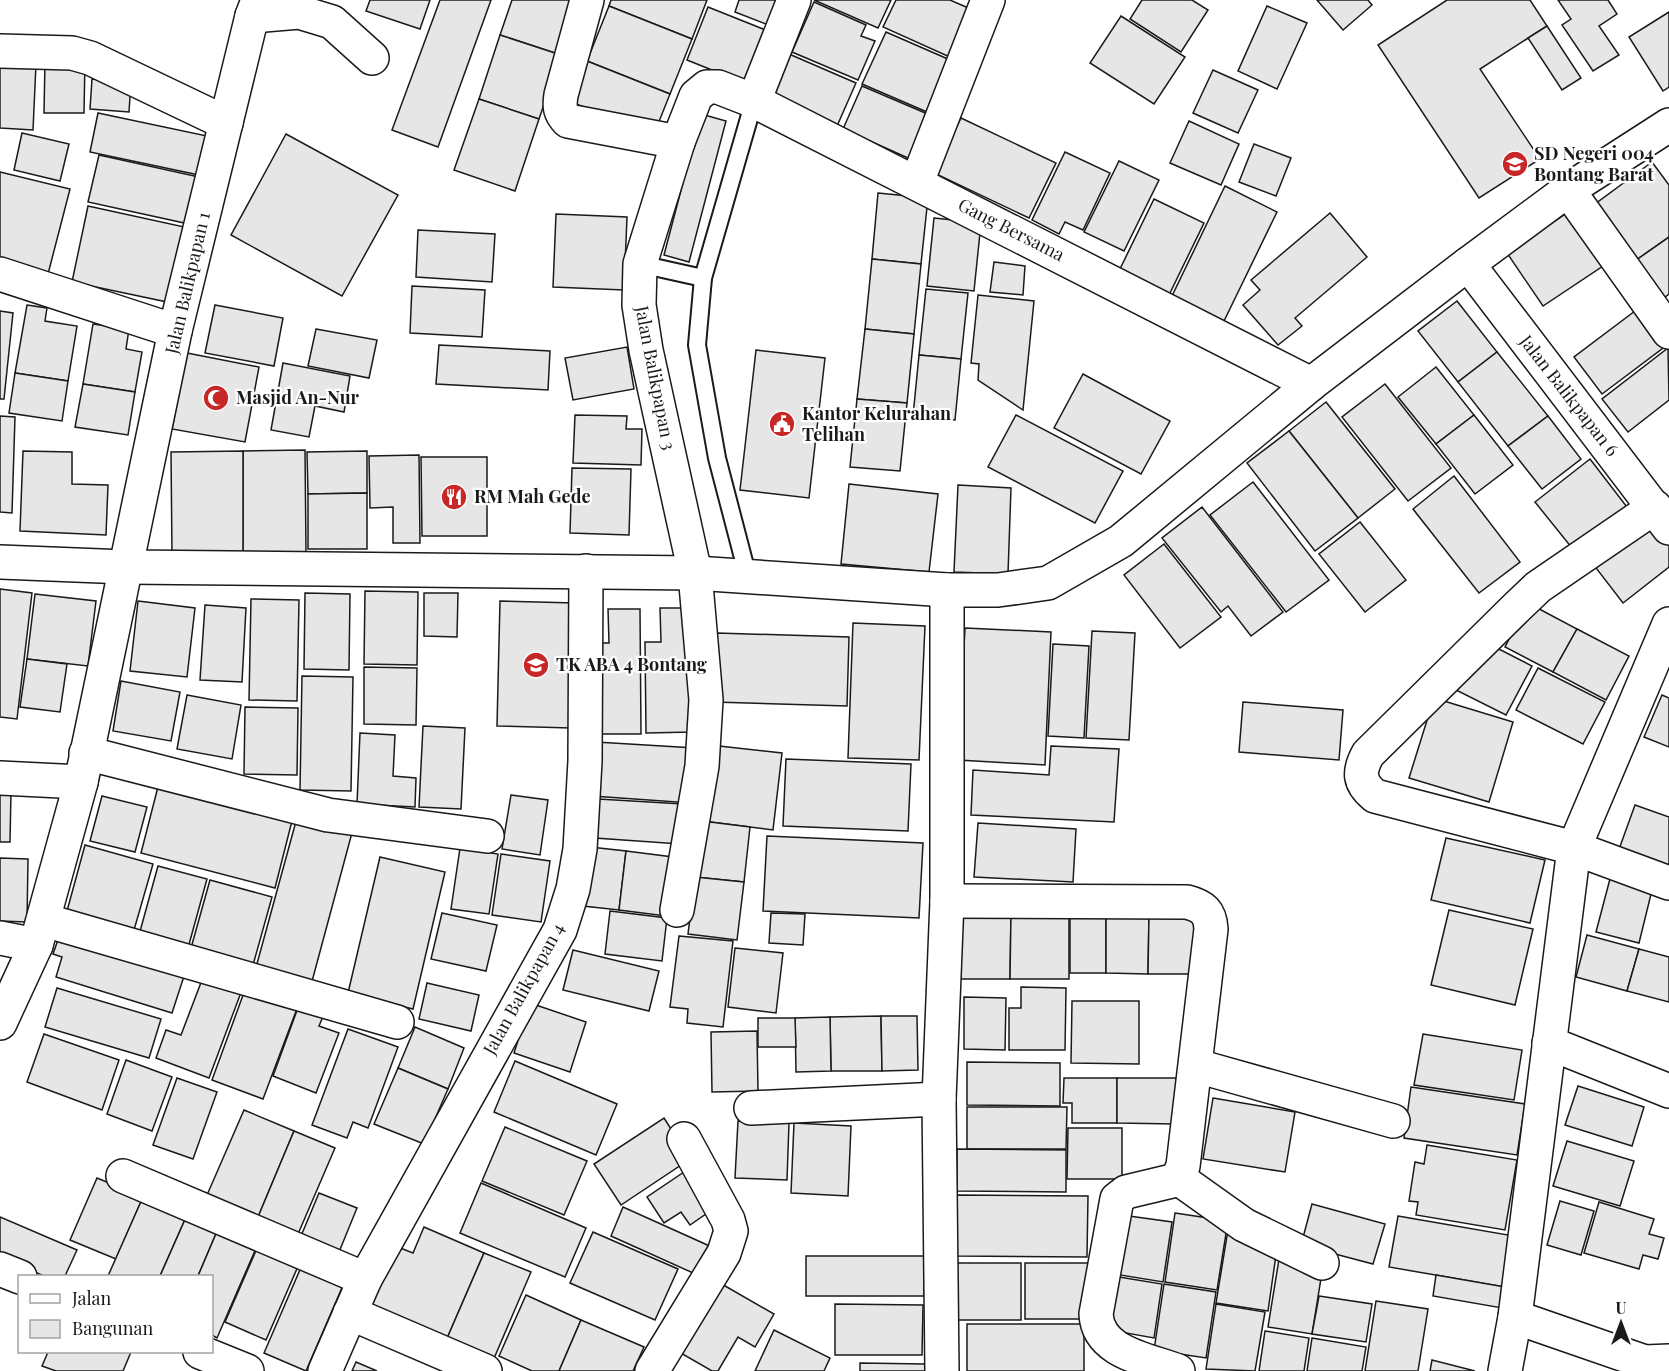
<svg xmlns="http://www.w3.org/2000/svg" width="1669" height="1371" viewBox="0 0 1669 1371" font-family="'Playfair Display',serif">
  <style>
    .building { fill: #e6e6e6; stroke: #1a1a1a; stroke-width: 1.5 }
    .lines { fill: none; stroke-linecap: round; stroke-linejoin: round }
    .lane-casing { stroke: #1a1a1a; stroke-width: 20 }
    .street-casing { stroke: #1a1a1a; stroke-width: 36 }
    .lane { stroke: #fff; stroke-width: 16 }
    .street { stroke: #fff; stroke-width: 33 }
    .labels { text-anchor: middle; stroke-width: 4.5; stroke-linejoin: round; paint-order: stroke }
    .poi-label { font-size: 18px; font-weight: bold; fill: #1a1a1a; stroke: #fff; text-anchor: start }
    .street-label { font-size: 18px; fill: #1a1a1a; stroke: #fff }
  </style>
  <rect width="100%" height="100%" fill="#fff"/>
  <!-- building -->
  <g class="building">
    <path d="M370,0H430L420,29L366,11Z"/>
    <path d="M440,0H491L438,147L392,130Z"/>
    <path d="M512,0H579L561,55L500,35Z"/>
    <path d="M611,0H707L692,39L609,6Z"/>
    <path d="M739,0H787L776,28L735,12Z"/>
    <path d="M814,0H891L878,28Z"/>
    <path d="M896,0H950L973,10L952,58L883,27Z"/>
    <path d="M1142,0H1192L1208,10L1181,52L1130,19Z"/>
    <path d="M1317,0H1368L1372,5L1343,30Z"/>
    <path d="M1447,0H1530L1547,26L1480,69L1540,159L1479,198L1378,45Z"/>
    <path d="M1558,0H1608L1617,14L1599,26L1619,55L1593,71L1562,25L1571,19Z"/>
    <path d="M814,2L866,25L861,36L875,41L858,80L792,52Z"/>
    <path d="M609,6L692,39L670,94L587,61Z"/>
    <path d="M1267,6L1307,23L1277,89L1238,71Z"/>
    <path d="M708,7L773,33L752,86L687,60Z"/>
    <path d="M1669,12V87L1663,91L1629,37Z"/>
    <path d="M1121,16L1185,57L1154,104L1090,63Z"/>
    <path d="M1547,26L1581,78L1562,90L1528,38Z"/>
    <path d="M886,32L957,63L934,115L862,84Z"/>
    <path d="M500,35L561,55L539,119L479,99Z"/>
    <path d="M789,54L856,83L837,126L770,96Z"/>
    <path d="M45,60H85L84,113H44Z"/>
    <path d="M587,61L670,94L654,134L571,102Z"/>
    <path d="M0,62L36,64L33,130L0,128Z"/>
    <path d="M1213,70L1258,90L1238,133L1193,113Z"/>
    <path d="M92,79L131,81L129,112L90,109Z"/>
    <path d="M862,86L937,118L917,162L843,129Z"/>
    <path d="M479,99L539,119L515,191L454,170Z"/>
    <path d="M98,113L207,136L199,175L90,152Z"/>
    <path d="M701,114L726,121L689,262L664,255Z"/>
    <path d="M961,118L1056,163L1029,218L934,173Z"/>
    <path d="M1189,121L1239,144L1221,185L1170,163Z"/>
    <path d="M22,133L69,144L60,181L14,170Z"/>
    <path d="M286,134L398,195L342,296L231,235Z"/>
    <path d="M1254,144L1291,158L1276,196L1239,182Z"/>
    <path d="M1065,152L1110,173L1083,230L1065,222L1059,234L1032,220Z"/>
    <path d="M99,155L199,177L189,224L88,202Z"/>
    <path d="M1119,161L1159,180L1124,251L1084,232Z"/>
    <path d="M1652,162L1669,185V237L1632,263L1591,207Z"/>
    <path d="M0,172L70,189L48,274L0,262Z"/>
    <path d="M1225,186L1277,212L1224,321L1172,296Z"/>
    <path d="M878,193L928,198L921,264L872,259Z"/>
    <path d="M1154,199L1204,223L1169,295L1119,271Z"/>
    <path d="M88,206L189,228L172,303L72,282Z"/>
    <path d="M1570,211L1606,264L1543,306L1507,253Z"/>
    <path d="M1330,213L1367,257L1295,318L1302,326L1278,345L1243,305L1260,290L1251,280Z"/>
    <path d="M556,214L627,217L624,290L553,287Z"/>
    <path d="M934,218L981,223L974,291L927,286Z"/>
    <path d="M418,230L495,234L492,282L416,277Z"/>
    <path d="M1669,237V294L1660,301L1632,263Z"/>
    <path d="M872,259L921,264L914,334L865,329Z"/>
    <path d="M994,262L1025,266L1023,295L990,292Z"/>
    <path d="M412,286L485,290L482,337L410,333Z"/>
    <path d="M926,289L968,293L961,359L919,355Z"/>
    <path d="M978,295L1034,301L1023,410L978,380L979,364L971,363Z"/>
    <path d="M1457,301L1497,352L1458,382L1418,331Z"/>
    <path d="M27,305L47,308L45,321L77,326L68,381L15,373Z"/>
    <path d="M215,305L283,318L274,366L205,353Z"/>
    <path d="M1639,308L1667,345L1602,394L1574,357Z"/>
    <path d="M0,311L13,313L4,399H0Z"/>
    <path d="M93,324L129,329L126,349L142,352L135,392L83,384Z"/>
    <path d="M316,329L377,340L369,378L308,366Z"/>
    <path d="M865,329L914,334L907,403L857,399Z"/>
    <path d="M439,345L550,351L548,390L436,384Z"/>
    <path d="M627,347L634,389L573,400L565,358Z"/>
    <path d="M1668,348L1669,400L1628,432L1602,399Z"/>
    <path d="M756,350L825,358L809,498L740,490Z"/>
    <path d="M1497,352L1548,416L1508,446L1458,382Z"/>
    <path d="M187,353L259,367L245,442L172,429Z"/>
    <path d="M919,355L961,359L955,420L913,416Z"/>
    <path d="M283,363L350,376L344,412L315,406L309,437L271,430Z"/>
    <path d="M1436,367L1474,415L1436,444L1398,397Z"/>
    <path d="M15,373L68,381L62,421L9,413Z"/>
    <path d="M1083,374L1170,421L1141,474L1054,428Z"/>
    <path d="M83,384L135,392L128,435L75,427Z"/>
    <path d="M1385,384L1451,468L1408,501L1342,417Z"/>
    <path d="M857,399L907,403L900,471L850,467Z"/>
    <path d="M1326,402L1395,489L1358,518L1289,431Z"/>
    <path d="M575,415L627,416L626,429H642L641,465L573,463Z"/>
    <path d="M1016,415L1123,471L1095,523L988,467Z"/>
    <path d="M1474,415L1513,465L1475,494L1436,444Z"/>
    <path d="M0,416L15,417L12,513L0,512Z"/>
    <path d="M1548,416L1581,459L1542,489L1508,446Z"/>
    <path d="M1289,431L1358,518L1315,551L1247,463Z"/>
    <path d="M305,450L306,553H243V451Z"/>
    <path d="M23,451L72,452V484L108,485L106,535L20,531Z"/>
    <path d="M243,451V553L172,554L171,452Z"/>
    <path d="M367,451V493L308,494L307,452Z"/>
    <path d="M419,455L420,543H393V507L370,508L369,456Z"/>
    <path d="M421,457H487V536H422Z"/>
    <path d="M1590,459L1630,511L1576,553L1535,502Z"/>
    <path d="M572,468L631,469L629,535L570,533Z"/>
    <path d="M1454,476L1520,562L1479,593L1413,509Z"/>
    <path d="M1253,482L1329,580L1286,612L1210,515Z"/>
    <path d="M849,484L938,494L929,572L841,564Z"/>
    <path d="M958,485L1011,488L1008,574L954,572Z"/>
    <path d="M367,493V549H308V494Z"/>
    <path d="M1202,507L1283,612L1251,636L1228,606L1221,612L1162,538Z"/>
    <path d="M1651,520L1669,543V567L1623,603L1593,564Z"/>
    <path d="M1360,522L1406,580L1365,612L1319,554Z"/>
    <path d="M1164,544L1221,617L1180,648L1124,575Z"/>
    <path d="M0,589L32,593L17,719L0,717Z"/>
    <path d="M365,591L418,592L417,665L364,664Z"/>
    <path d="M305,593L350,594L349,670L304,669Z"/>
    <path d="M424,593H458L457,637L424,636Z"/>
    <path d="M35,594L96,601L88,666L27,659Z"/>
    <path d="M251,599L299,600L297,701L249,700Z"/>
    <path d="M138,601L195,608L187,677L130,671Z"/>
    <path d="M500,601L575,603L571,728L497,726Z"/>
    <path d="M1528,603L1577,629L1553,672L1505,647Z"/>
    <path d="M205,605L246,608L242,682L200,680Z"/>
    <path d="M660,608H692L693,732L646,733L645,642H661Z"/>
    <path d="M608,609H640L641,734H594L593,643H609Z"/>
    <path d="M853,623L925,626L919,760L848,758Z"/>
    <path d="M965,628L1051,632L1045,765L958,760Z"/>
    <path d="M1577,629L1629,656L1606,700L1553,672Z"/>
    <path d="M1092,631L1135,633L1129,740L1086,738Z"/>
    <path d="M717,633L849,637L847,706L714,702Z"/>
    <path d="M1053,644L1089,646L1084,738L1048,736Z"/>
    <path d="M1489,644L1532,666L1506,715L1456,690Z"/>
    <path d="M27,659L67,664L60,712L20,707Z"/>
    <path d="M364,667L417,668L416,725L364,724Z"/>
    <path d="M1538,668L1605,702L1583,744L1516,710Z"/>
    <path d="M302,676L353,677L351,791L300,790Z"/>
    <path d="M121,681L180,692L171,741L113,731Z"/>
    <path d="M187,695L241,705L232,759L177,749Z"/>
    <path d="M1662,695L1669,698V747L1644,737Z"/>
    <path d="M1434,698L1513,722L1489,802L1409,778Z"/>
    <path d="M1243,702L1343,710L1339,760L1239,752Z"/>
    <path d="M245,707L298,708L297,775L244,774Z"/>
    <path d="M423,726L465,728L461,809L419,807Z"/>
    <path d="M360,733L395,735L393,776L416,778L415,807L357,804Z"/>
    <path d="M596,742L695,748L691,803L592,796Z"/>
    <path d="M710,745L782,753L773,830L702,821Z"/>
    <path d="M1051,746L1119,749L1114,822L971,815L973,770L1049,775Z"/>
    <path d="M786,759L911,764L908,831L783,826Z"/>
    <path d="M160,779L294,813L275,888L141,853Z"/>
    <path d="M0,791H11L10,842H0Z"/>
    <path d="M511,795L548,800L540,855L502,849Z"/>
    <path d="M102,796L147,807L135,852L90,841Z"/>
    <path d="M598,799L683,804L680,844L595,838Z"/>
    <path d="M1635,805L1669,817V870L1618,852Z"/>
    <path d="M298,814L353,829L311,985L255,971Z"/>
    <path d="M702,821L750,827L744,882L695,877Z"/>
    <path d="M978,823L1076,829L1073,882L974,877Z"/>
    <path d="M767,836L923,843L919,918L763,911Z"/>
    <path d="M1446,838L1545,860L1530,923L1431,900Z"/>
    <path d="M85,845L153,864L134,930L67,911Z"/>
    <path d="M590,847L626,851L619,910L583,906Z"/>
    <path d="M460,848L498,854L489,914L451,909Z"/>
    <path d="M626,851L673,857L666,916L619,910Z"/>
    <path d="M501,854L550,861L541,922L492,915Z"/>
    <path d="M380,857L445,872L413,1009L348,993Z"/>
    <path d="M0,858L28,859L27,922L0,921Z"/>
    <path d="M158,866L207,879L188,948L139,935Z"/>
    <path d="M1611,875L1653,886L1639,943L1596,932Z"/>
    <path d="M695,877L744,882L737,940L688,934Z"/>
    <path d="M210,880L272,897L253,965L191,948Z"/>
    <path d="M1449,910L1533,929L1515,1005L1431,985Z"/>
    <path d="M610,911L667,918L662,961L605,954Z"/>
    <path d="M959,912H1011L1010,979H959Z"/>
    <path d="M1011,912L1069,913V979H1010Z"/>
    <path d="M442,913L497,925L486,971L431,959Z"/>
    <path d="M771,913L805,914L803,945L769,943Z"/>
    <rect x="1070" y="913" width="36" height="60"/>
    <path d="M1106,913L1149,914L1148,974L1106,973Z"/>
    <path d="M1149,914H1200V974H1148Z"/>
    <path d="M61,931L186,970L172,1013L56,977L62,957L53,954Z"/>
    <path d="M1587,935L1639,949L1627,991L1576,977Z"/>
    <path d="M679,936L733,941L723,1027L687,1023L688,1009L670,1007Z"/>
    <path d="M735,948L783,953L776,1013L728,1007Z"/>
    <path d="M1639,949L1669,957V1002L1627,991Z"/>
    <path d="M573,950L659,971L649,1011L563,990Z"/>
    <path d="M205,972L243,987L209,1078L156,1058L166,1030L181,1035Z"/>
    <path d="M427,983L479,995L471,1031L419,1019Z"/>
    <path d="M246,987L298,1006L263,1099L212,1080Z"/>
    <path d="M1021,987L1066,988L1065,1050H1009V1008H1021Z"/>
    <path d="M57,988L161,1019L149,1058L45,1027Z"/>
    <path d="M964,997L1006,998L1005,1050L964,1049Z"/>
    <path d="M1072,1001H1139V1064L1071,1063Z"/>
    <path d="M530,1003L586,1022L570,1072L514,1053Z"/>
    <path d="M299,1005L324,1014L319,1026L339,1033L316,1093L273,1076Z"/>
    <path d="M881,1016L882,1071H831L830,1017Z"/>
    <path d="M881,1016H917L918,1070L882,1071Z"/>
    <path d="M830,1017L831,1071L796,1072L795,1018Z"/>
    <path d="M758,1018H795L796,1047H758Z"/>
    <path d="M415,1027L464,1048L448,1089L398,1068Z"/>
    <path d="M348,1029L398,1047L368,1128L353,1122L347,1138L312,1125Z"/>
    <path d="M757,1031L758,1091L712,1092L711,1032Z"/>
    <path d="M44,1034L119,1060L102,1110L27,1082Z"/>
    <path d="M1423,1034L1522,1050L1514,1100L1414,1085Z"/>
    <path d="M126,1060L172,1077L152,1131L107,1114Z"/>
    <path d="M515,1061L617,1104L596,1155L494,1112Z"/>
    <path d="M967,1062L1060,1063V1106L967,1105Z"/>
    <path d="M398,1068L448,1089L424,1144L374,1124Z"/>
    <path d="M177,1078L217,1092L193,1159L153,1145Z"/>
    <path d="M1064,1078H1117V1123H1072V1103H1063Z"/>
    <path d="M1117,1078H1176L1175,1124L1117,1123Z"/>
    <path d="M1578,1086L1644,1107L1632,1146L1565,1125Z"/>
    <path d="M1411,1087L1525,1104L1517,1155L1404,1138Z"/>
    <path d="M1213,1098L1295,1112L1285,1172L1203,1159Z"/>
    <path d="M967,1107H1067L1066,1149H967Z"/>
    <path d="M244,1110L294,1131L258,1217L207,1195Z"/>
    <path d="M664,1118L690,1159L621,1205L594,1164Z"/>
    <path d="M738,1121L789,1123L787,1180L735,1178Z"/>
    <path d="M794,1123L851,1126L848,1196L791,1193Z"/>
    <path d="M505,1127L587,1161L564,1215L482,1181Z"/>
    <path d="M1068,1128H1122V1179H1067Z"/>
    <path d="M294,1131L335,1148L298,1234L258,1217Z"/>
    <path d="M1567,1141L1634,1161L1620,1206L1553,1186Z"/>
    <path d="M1427,1145L1517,1160L1505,1230L1416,1215L1418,1202L1409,1201L1415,1162L1424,1164Z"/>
    <path d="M957,1149L1066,1150V1192L957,1191Z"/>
    <path d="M690,1168L716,1207L690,1225L681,1212L664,1223L647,1197Z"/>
    <path d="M97,1178L143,1197L116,1259L70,1240Z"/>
    <path d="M481,1183L586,1228L565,1277L460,1233Z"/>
    <path d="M319,1193L357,1208L339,1252L301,1236Z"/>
    <path d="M957,1195L1088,1196L1087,1257L957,1256Z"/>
    <path d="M143,1197L187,1215L160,1276H108Z"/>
    <path d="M1560,1201L1594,1211L1581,1255L1547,1245Z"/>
    <path d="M1599,1202L1654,1219L1649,1234L1664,1238L1658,1259L1643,1255L1639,1269L1584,1253Z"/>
    <path d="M1312,1204L1385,1224L1373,1264L1301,1245Z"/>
    <path d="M623,1207L714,1248L702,1277L611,1236Z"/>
    <path d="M1175,1213L1228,1221L1217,1290L1165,1282Z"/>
    <path d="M187,1215L218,1229L198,1276H160Z"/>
    <path d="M1129,1216L1172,1222L1163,1282L1120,1275Z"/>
    <path d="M1398,1216L1514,1236L1505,1287L1389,1267Z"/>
    <path d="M0,1217L77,1250L65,1276H44L0,1257Z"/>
    <path d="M424,1227L484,1253L445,1343L368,1311L390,1244L413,1253Z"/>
    <path d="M218,1229L257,1246L217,1338L212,1335V1276H198Z"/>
    <path d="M1228,1230L1277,1248L1268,1311L1216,1303Z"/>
    <path d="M593,1232L678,1269L655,1320L570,1283Z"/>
    <path d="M258,1246L299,1264L266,1340L225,1322Z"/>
    <path d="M484,1253L531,1272L492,1363L445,1343Z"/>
    <rect x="806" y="1256" width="118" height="40"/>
    <path d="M1279,1259L1323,1266L1312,1334L1268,1327Z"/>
    <rect x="957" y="1263" width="64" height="57"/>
    <rect x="1025" y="1263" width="63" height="56"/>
    <path d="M302,1265L344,1283L306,1371L264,1353Z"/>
    <path d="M1436,1275L1505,1287L1502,1308L1433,1296Z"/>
    <path d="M1119,1277L1162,1284L1154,1338L1109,1330Z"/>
    <path d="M713,1279L774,1314L755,1347L738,1337L718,1371H712L672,1348Z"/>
    <path d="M1164,1284L1216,1292L1206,1358L1154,1350Z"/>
    <path d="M526,1295L581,1320L559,1371H532L499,1356Z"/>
    <path d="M1319,1296L1372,1304L1366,1342L1312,1334Z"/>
    <path d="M1376,1301L1428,1309L1418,1371H1365Z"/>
    <path d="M835,1304L923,1305L922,1355H835Z"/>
    <path d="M1216,1304L1265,1312L1255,1371L1206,1369Z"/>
    <path d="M581,1320L644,1347L633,1371H559Z"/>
    <rect x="967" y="1324" width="117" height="47"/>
    <path d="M774,1330L830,1358L824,1371H755Z"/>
    <path d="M1265,1331L1309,1338L1304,1371H1259Z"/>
    <path d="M1312,1338L1366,1347L1362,1371H1307Z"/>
    <path d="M48,1352H131L123,1371H56L42,1366Z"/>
    <path d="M1432,1360L1475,1371H1430Z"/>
    <path d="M356,1362L377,1371H352Z"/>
    <path d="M860,1363L925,1364V1371H860Z"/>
  </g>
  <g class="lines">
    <!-- lane casing -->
    <g class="lane-casing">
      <g id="lane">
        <path d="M640,264L703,278"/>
        <path d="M748,577L717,458L697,345L703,278L754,101"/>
      </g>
    </g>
    <!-- street casing -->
    <g class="street-casing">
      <g id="street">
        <path d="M587,0L561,95C559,107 560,113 568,121L678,142"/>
        <path d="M252,16L299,12L332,22L372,58"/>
        <path d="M0,51L72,53L90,58L226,123"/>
        <path d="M754,101L794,0"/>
        <path d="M917,182L988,0"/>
        <path d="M1568,190L1669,332"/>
        <path d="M1468,264L1669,528"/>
        <path d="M0,274L175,331"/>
        <path d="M1655,507L1538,587L1517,607L1368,754C1358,772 1359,783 1375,796L1574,848L1669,624"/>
        <path d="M0,562L126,567L695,573L947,590H998L1048,583L1121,541L1311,384L1468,264L1568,190L1669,125"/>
        <path d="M86,753L328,815L487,836"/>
        <path d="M0,778L81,782"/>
        <path d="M947,901L1187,902C1203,906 1210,912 1211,929L1183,1166L1178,1178L1172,1181L1126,1192L1117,1199L1096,1314C1098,1353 1147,1359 1178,1371"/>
        <path d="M677,910L702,766L706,700L695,573L646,350L639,305L640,264L678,142L696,96L707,87H718L754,101L1311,384"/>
        <path d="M44,920L397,1022"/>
        <path d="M0,938L36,945"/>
        <path d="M0,1023L36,945L81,782L175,331L252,16L258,0"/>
        <path d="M1549,1043L1669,1091"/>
        <path d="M1197,1066L1393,1121"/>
        <path d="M751,1108L939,1099"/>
        <path d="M123,1176L365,1279"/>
        <path d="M1178,1178L1244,1225L1322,1263"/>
        <path d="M0,1269L20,1277"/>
        <path d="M350,1313L485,1371"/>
        <path d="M1515,1317L1645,1362L1669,1361"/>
        <path d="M200,1352L247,1371"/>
        <path d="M325,1371L365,1279L560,930L573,889L580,849L585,761L586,571"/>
        <path d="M652,1371L724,1253L731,1231L728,1220L684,1139"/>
        <path d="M942,1371L939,1099L947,901V590"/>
        <path d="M1505,1371L1515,1317L1574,848L1669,883"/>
      </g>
    </g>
    <!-- lane -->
    <use href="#lane" class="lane"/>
    <!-- street -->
    <use href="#street" class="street"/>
  </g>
  <!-- icons -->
  <defs>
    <g id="school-disc" transform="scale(1.35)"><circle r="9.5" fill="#c62828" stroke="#fff"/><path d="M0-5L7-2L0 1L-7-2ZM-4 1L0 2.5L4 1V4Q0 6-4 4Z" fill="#fff"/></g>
    <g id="mosque-disc" transform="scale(1.35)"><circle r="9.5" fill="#c62828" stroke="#fff"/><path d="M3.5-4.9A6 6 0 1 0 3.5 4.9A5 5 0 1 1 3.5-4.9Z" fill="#fff"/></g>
    <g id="civic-disc" transform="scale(1.35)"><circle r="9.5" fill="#c62828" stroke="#fff"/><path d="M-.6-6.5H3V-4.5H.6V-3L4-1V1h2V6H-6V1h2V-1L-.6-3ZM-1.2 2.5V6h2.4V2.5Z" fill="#fff"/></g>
    <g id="restaurant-disc" transform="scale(1.35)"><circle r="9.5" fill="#c62828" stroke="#fff"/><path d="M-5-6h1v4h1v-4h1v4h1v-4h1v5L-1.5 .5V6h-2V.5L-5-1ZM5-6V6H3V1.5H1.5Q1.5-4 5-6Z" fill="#fff"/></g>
  </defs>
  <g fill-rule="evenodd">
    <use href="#school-disc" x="1515" y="164"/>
    <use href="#mosque-disc" x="216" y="398"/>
    <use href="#civic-disc" x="782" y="424"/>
    <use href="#restaurant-disc" x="454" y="497"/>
    <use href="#school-disc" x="536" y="665"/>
  </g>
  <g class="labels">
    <!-- poi labels -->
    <g class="poi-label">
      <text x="1534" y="160">SD Negeri 004<tspan x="1534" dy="21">Bontang Barat</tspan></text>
      <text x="236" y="404">Masjid An-Nur</text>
      <text x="802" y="420">Kantor Kelurahan<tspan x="802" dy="21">Telihan</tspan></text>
      <text x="474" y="503">RM Mah Gede</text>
      <text x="556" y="671">TK ABA 4 Bontang</text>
    </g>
    <!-- street labels -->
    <g class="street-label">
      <text transform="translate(1011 230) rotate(27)" y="6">Gang Bersama</text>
      <text transform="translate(188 283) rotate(-77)" y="6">Jalan Balikpapan 1</text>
      <text transform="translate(655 378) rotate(79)" y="6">Jalan Balikpapan 3</text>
      <text transform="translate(1569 396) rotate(52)" y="6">Jalan Balikpapan 6</text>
      <text transform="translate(524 989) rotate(-61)" y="6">Jalan Balikpapan 4</text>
    </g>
  </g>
  <!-- legend -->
  <rect x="18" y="1275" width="195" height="78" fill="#ffffff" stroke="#a3a3a3" stroke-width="1.5"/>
  <rect x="30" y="1294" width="30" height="9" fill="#ffffff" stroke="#a3a3a3" stroke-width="1.5"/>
  <text x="72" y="1305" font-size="18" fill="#1a1a1a">Jalan</text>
  <rect x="30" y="1320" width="30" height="18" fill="#e6e6e6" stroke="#a3a3a3" stroke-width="1.5"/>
  <text x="72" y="1335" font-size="18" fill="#1a1a1a">Bangunan</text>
  <!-- north arrow -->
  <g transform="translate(1621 1323)" stroke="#ffffff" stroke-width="4.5" paint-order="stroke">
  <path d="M0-4.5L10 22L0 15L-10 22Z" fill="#1a1a1a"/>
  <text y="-9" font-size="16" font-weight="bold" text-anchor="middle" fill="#1a1a1a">U</text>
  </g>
</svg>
